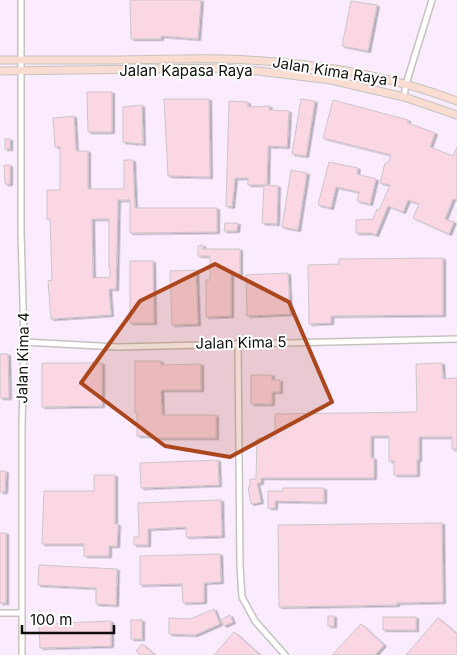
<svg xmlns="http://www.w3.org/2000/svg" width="457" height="655" viewBox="0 0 457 655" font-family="Inter,sans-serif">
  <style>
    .industrial { fill: #faebff }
    .building { fill: #fbd6e3; stroke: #cdc6c8; fill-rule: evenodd; filter: url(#shadow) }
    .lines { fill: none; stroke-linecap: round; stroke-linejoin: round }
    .street-casing { stroke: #c5c3bd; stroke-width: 8 }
    .secondary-casing { stroke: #c5c3bd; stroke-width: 9 }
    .street { stroke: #fff; stroke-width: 5 }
    .secondary { stroke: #faddd2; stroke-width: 7 }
    .marked { fill: #ac461c; fill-opacity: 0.2; stroke: #ac461c; stroke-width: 4; stroke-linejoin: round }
    .labels { text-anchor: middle; stroke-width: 4; stroke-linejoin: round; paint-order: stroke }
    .street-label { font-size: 15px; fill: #0f0e0c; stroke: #fff }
  </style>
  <defs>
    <filter id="shadow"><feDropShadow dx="2.5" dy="1.5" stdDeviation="0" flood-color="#0004"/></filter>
  </defs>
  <rect width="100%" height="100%" fill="#fdfbf5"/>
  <!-- industrial -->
  <rect class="industrial" x="0" y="0" width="457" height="655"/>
  <!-- building -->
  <g class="building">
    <path d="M130,0H201L198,39L161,36V39H131Z"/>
    <path d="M351,1L377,5L368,51L342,46Z"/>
    <path d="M87,92H112V132H88Z"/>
    <path d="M164,99H209L210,177L168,176Z"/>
    <path d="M301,99L315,101L306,156L292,154Z"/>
    <path d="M333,100L408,120V123L435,133L430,147L453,156L457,147V200L453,199L445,219L454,222L449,234L413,218L419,204L408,200L403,212L388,206L376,235L370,233H356V220L373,219L377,209L379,210L390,185L380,183L385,163H388L391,155L323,138Z"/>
    <path d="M229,101L248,102V107L270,106L269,110L289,111L287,147L268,146L267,185H248V178H235L232,207L226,206Z"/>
    <path d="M142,105L143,144L123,142V107Z"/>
    <path d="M74,116L76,151H88V189H124V160H133L135,208H217V232L130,233V200H118L116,289H109L111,315L51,319L48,281L52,280L50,219H47V190H60V147H55L53,118ZM92,219H109V268H110V277L93,278Z"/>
    <rect x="5" y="139" width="5" height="10"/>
    <path d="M329,162L358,168L357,174L376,179L370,204L357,201L359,192L336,187L331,208L318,205Z"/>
    <path d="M4,165H10V184H5Z"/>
    <path d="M291,170L307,173L298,230L282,227Z"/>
    <path d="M264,185L278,186L277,224L262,223Z"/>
    <path d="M225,223H238L237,231H224Z"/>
    <path d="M203,245V249H240V274H231V316L206,317V280H210V256H198V246Z"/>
    <path d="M443,258V315L331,316V323L309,324L308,265L339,264V259Z"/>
    <path d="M130,261H153L154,323H130Z"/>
    <path d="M196,270L198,324L172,325L170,271Z"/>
    <path d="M288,273L290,314L247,316L246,275Z"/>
    <path d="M0,354H8L9,398H0Z"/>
    <path d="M135,361H161V365L201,364V390H161L162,415H216V438H153V436H137V413H135Z"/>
    <path d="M42,363H102V406L42,407Z"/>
    <path d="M442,363L443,379L457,378V449H452V437H419V460H417V475H394V461H389V436H371V458H374V478H261V483H257L261,502L251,504L248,487H250V479H256L257,438H275V414L417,412L416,364Z"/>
    <path d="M251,375H272V380H280V392H272V404H251Z"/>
    <path d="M218,460L219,485L141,488L140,463Z"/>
    <path d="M0,471H6L5,492H0Z"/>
    <path d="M94,475H115V524H118L117,546H109V556H84V544H42L44,491H94Z"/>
    <path d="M283,488H324V502L275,501V508H268V491H283Z"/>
    <path d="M221,500L222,536L186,537V527L148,529V545H134V537H139L138,503Z"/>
    <path d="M442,523L443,602L397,603V605L279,607L278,525Z"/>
    <rect x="0" y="533" width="6" height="70"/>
    <path d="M220,554L221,582L204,583V602L183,603L182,584L140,585V556Z"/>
    <path d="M39,565L117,569L116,605L96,604V588L38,585Z"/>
    <path d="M214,609L220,624L195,635L169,634V618L190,619Z"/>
    <path d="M230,615L233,622L224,626L221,620Z"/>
    <rect x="328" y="616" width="6" height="10"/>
    <rect x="383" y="617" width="33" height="13"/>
    <path d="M438,618L457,634V655H406Z"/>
    <rect x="131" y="620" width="11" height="19"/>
    <path d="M111,621V646L40,648L39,624Z"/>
    <path d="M361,624L384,645L375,655H332Z"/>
    <path d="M234,632L260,655H214Z"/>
    <path d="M142,644L155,655H140L136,651Z"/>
  </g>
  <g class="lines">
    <!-- street casing -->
    <g class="street-casing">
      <g id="street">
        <path d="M21,0V230L24,342L22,427V655"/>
        <path d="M404,97L406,84L432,0"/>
        <path d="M24,342L118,347L457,339"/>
        <path d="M238,343L240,566L242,597L255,621L285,655"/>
        <path d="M0,613H21"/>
      </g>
    </g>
    <!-- secondary casing -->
    <g class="secondary-casing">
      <g id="secondary">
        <path d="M0,60C39,60 78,60 117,60C153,60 188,58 223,59C302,61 383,73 457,101"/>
        <path d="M0,71L221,68L258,71L331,80L404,97L457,115"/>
      </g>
    </g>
    <!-- street -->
    <use href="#street" class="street"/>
    <!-- secondary -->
    <use href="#secondary" class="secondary"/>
  </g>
  <!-- marked area -->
  <path class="marked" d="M215,264L289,302L332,402L230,457L165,446L81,383L140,301Z"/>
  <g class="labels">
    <!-- street labels -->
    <g class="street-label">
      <text x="186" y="76">Jalan Kapasa Raya</text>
      <text transform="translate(335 72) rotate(9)" y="5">Jalan Kima Raya 1</text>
      <text transform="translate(241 343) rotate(-1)" y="5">Jalan Kima 5</text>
      <text transform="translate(23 358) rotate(-89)" y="5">Jalan Kima 4</text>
    </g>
  </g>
  <!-- scale -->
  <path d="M22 625v8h92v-8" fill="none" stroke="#0f0e0c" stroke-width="2.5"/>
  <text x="30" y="625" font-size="15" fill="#0f0e0c" stroke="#ffffff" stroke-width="4" paint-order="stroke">100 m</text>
</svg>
